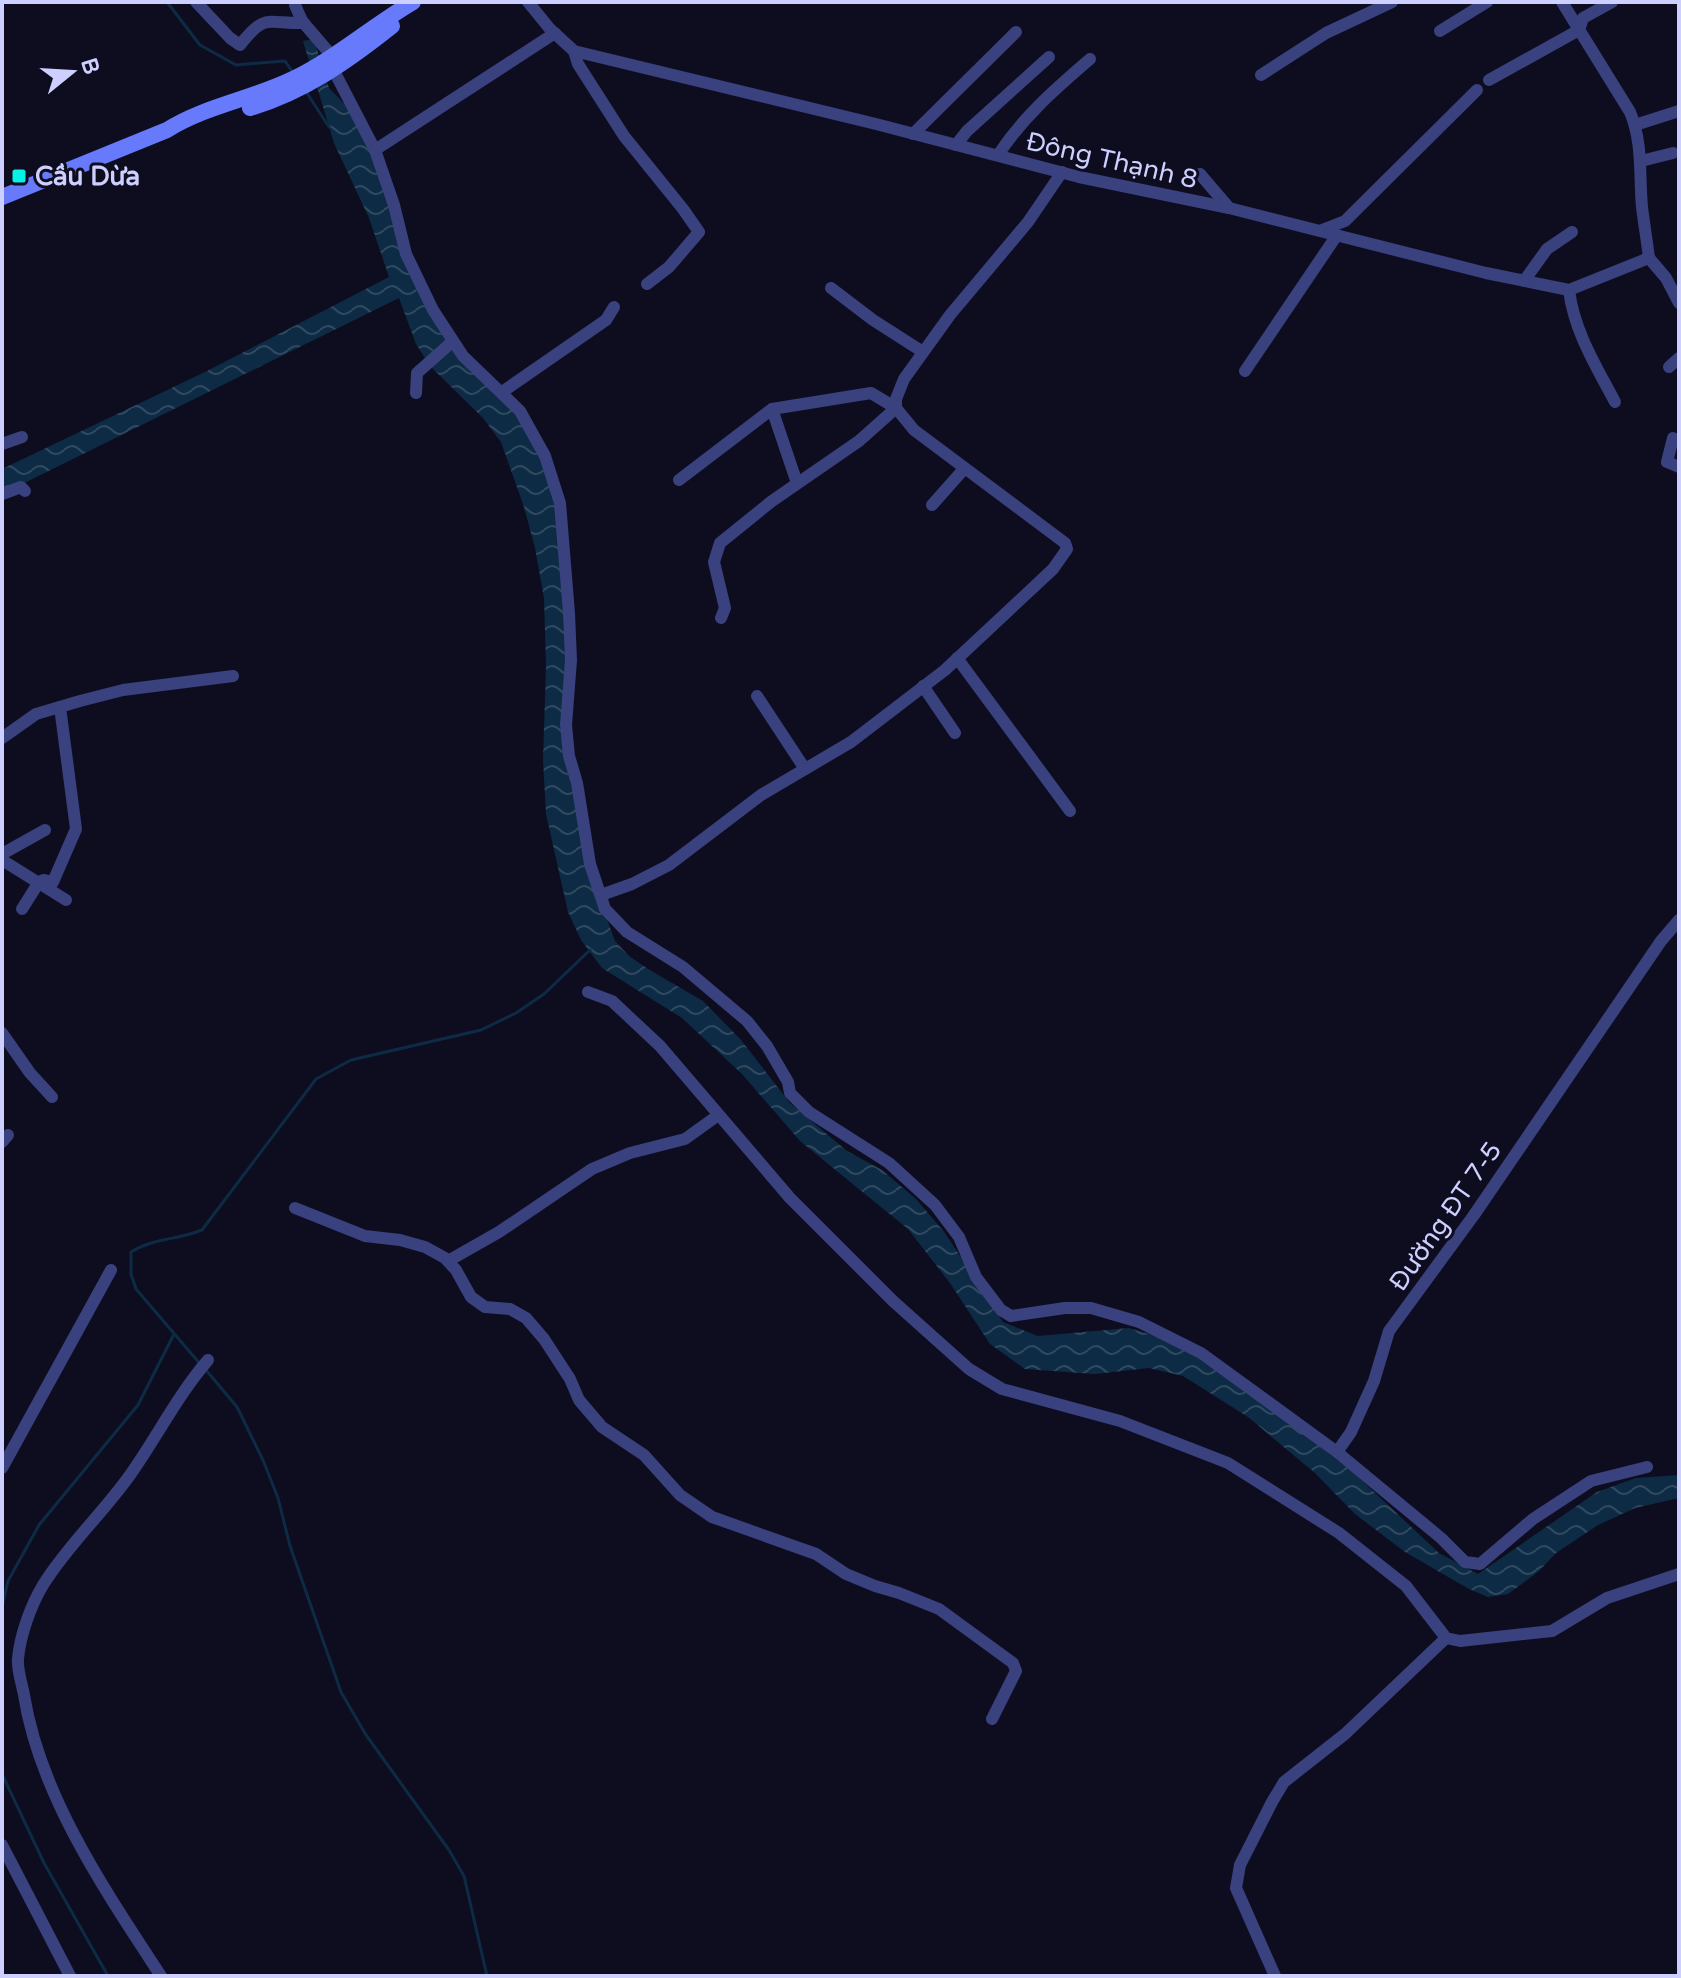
<svg xmlns="http://www.w3.org/2000/svg" width="1681" height="1978" viewBox="0 0 1681 1978" font-family="'Varela Round',sans-serif">
  <style>
    .water { fill: url(#water-waves) }
    .lines { fill: none; stroke-linecap: round; stroke-linejoin: round }
    .stream { stroke: #0d2b44; stroke-width: 3 }
    .street { stroke: #39417e; stroke-width: 12 }
    .secondary { stroke: #677afb; stroke-width: 16 }
    .poi-dot { fill: #06f1e5; stroke: #0e0d20; stroke-width: 3 }
    .labels { text-anchor: middle; stroke-width: 6; stroke-linejoin: round; paint-order: stroke }
    .street-label { font-size: 26px; fill: #cdcffe; stroke: #0e0d20 }
    .poi-label { font-size: 26px; font-weight: bold; fill: #cdcffe; stroke: #0e0d20; text-anchor: start }
  </style>
  <defs>
    <pattern id="water-waves" width="16" height="10" patternUnits="userSpaceOnUse" patternTransform="scale(2)"><rect width="16" height="10" fill="#0d2b44"/><path d="M0 5q4-4 8 0t8 0" fill="none" stroke="#2f4960"/></pattern>
  </defs>
  <rect width="100%" height="100%" fill="#0e0d20"/>
  <!-- water -->
  <path class="water" d="M314,39L329,88L356,116L437,325L500,394L531,432L559,510L573,763L598,896L615,941L629,956L648,969L703,1001L741,1040L790,1103L847,1151L882,1170L916,1199L945,1233L1003,1322L1038,1336L1129,1328L1175,1342L1294,1426L1355,1474L1439,1553L1478,1574L1597,1492L1636,1478L1679,1475V1498L1635,1508L1598,1525L1556,1553L1539,1571L1508,1594L1488,1597L1469,1589L1405,1552L1355,1514L1315,1473L1248,1417L1183,1376L1149,1368L1095,1374L1025,1369L990,1344L950,1283L908,1229L800,1141L742,1074L682,1018L602,968L581,940L568,912L546,814L543,760L546,666L544,598L535,548L524,507L501,442L483,418L430,366L416,344L399,298L2,494V469L205,372L389,277L369,218L334,143L303,41Z"/>
  <g class="lines">
    <!-- stream -->
    <g class="stream">
      <path d="M167,2L200,45L236,65L285,61L294,74"/>
      <path d="M305,90L329,127"/>
      <path d="M201,1365L136,1289L131,1274V1252C153,1238 178,1240 202,1230L316,1079L351,1060L481,1030L516,1013L544,994L590,950"/>
      <path d="M206,1370L237,1407L263,1460L278,1498L290,1546L341,1692L366,1735L449,1850L464,1876L487,1976"/>
      <path d="M2,1607L8,1581L39,1525L138,1405L174,1334"/>
      <path d="M2,1774L44,1863L108,1976"/>
    </g>
    <!-- street -->
    <g class="street">
      <path d="M196,2L230,38L240,45C266,12 267,24 304,23"/>
      <path d="M528,2L550,29L574,51L876,124L1079,177L1229,208L1486,273L1569,290L1649,258L1666,278L1679,303"/>
      <path d="M1562,2L1630,112C1643,143 1639,174 1642,207C1644,224 1647,241 1649,258"/>
      <path d="M295,5L302,21L332,56"/>
      <path d="M1440,31L1487,2"/>
      <path d="M574,51L578,64L624,136L683,209L699,232L669,267L647,284"/>
      <path d="M333,69L375,150L394,205L406,254L433,310L463,356L520,411L545,456L560,503L569,613L571,660L566,725L569,756L577,783L590,864L605,909L627,932L683,967L747,1021L767,1046L788,1082L790,1093L809,1112L889,1163L935,1205L959,1237L976,1277L1001,1310L1011,1316L1065,1308H1091L1139,1322L1201,1353L1337,1452L1351,1432L1374,1381L1389,1331L1474,1215L1661,941L1679,920"/>
      <path d="M1261,75L1326,33L1392,2"/>
      <path d="M1489,80L1579,30L1583,18L1612,2"/>
      <path d="M1635,125L1679,111"/>
      <path d="M913,134L1016,32"/>
      <path d="M956,145L967,131L1049,57"/>
      <path d="M375,150L555,33"/>
      <path d="M998,155C1023,117 1055,89 1090,59"/>
      <path d="M1641,161L1673,153"/>
      <path d="M1200,174L1229,208"/>
      <path d="M1322,230L1345,221L1477,90"/>
      <path d="M1524,281L1547,249L1572,232"/>
      <path d="M831,288L873,320L923,352"/>
      <path d="M1569,290C1574,331 1596,366 1615,402"/>
      <path d="M1669,367L1679,358"/>
      <path d="M1245,371L1337,235"/>
      <path d="M502,392L606,320L614,307"/>
      <path d="M416,393L417,373L452,342"/>
      <path d="M772,409L797,483"/>
      <path d="M1673,438L1667,462L1679,467"/>
      <path d="M2,444L22,437"/>
      <path d="M679,480L772,409L871,393L896,408L859,441L772,501L720,543L714,562L725,608L721,618"/>
      <path d="M2,494L21,487L25,491"/>
      <path d="M932,505L964,469"/>
      <path d="M957,658L1070,811"/>
      <path d="M923,686L955,733"/>
      <path d="M757,696L805,769"/>
      <path d="M2,738L36,714L80,701L123,690L233,676"/>
      <path d="M2,854L45,830"/>
      <path d="M2,860L66,900"/>
      <path d="M601,895L632,884L669,865L761,795L851,742L945,670L1053,569L1067,549L1065,543L914,430L896,408V399L904,379L950,315L1028,222L1062,172"/>
      <path d="M22,909L39,882L43,880L53,882L76,829L60,707"/>
      <path d="M588,992L612,1001L660,1046L790,1198L893,1301L969,1369L1002,1389L1120,1421L1228,1463L1339,1533L1406,1586L1446,1638L1460,1641L1552,1631L1607,1598L1679,1574"/>
      <path d="M2,1033L30,1073L52,1097"/>
      <path d="M2,1142L8,1135"/>
      <path d="M295,1208L365,1236L400,1240L425,1247L445,1258L456,1270L471,1297L485,1307L510,1309L526,1318L544,1339L570,1379L579,1400L602,1427L644,1455L680,1495L712,1517L816,1554L846,1574L875,1586L899,1593L939,1609L1013,1663L1016,1671L992,1719"/>
      <path d="M448,1261L499,1232L592,1169L630,1153L685,1139L717,1116"/>
      <path d="M1337,1452L1441,1538L1465,1562L1480,1564L1533,1519L1591,1481L1647,1467"/>
      <path d="M2,1468L111,1270"/>
      <path d="M2,1845L70,1976"/>
      <path d="M161,1976C106,1892 40,1796 24,1695C22,1684 17,1670 18,1659C20,1635 31,1605 43,1585C68,1545 103,1513 130,1475C157,1437 177,1396 208,1360"/>
      <path d="M1275,1976L1236,1888L1240,1865L1272,1802L1284,1782L1345,1734L1446,1638"/>
    </g>
    <!-- secondary -->
    <g class="secondary">
      <path d="M250,108C304,92 348,61 392,26"/>
      <path d="M2,197L167,130C205,106 252,99 293,79C335,59 372,26 413,2"/>
    </g>
  </g>
  <!-- markers -->
  <rect class="poi-dot" x="11" y="168" width="16" height="16" rx="4"/>
  <g class="labels">
    <!-- street labels -->
    <g class="street-label">
      <text transform="translate(1112 160) rotate(13)" y="9">Đông Thạnh 8</text>
      <text transform="translate(1445 1216) rotate(-55)" y="9">Đường ĐT 7-5</text>
    </g>
    <!-- poi labels -->
    <g class="poi-label">
      <text x="35" y="185">Cầu Dừa</text>
    </g>
  </g>
  <!-- border -->
  <rect width="1681" height="1978" fill="none" stroke="#cdcffe" stroke-width="8"/>
  <!-- north arrow -->
  <g transform="translate(72 72) rotate(72)" stroke="#0e0d20" stroke-width="6" paint-order="stroke">
  <path d="M0-6L14 30L0 20L-14 30Z" fill="#cdcffe"/>
  <text y="-12" font-size="22" font-weight="bold" text-anchor="middle" fill="#cdcffe">B</text>
  </g>
</svg>
